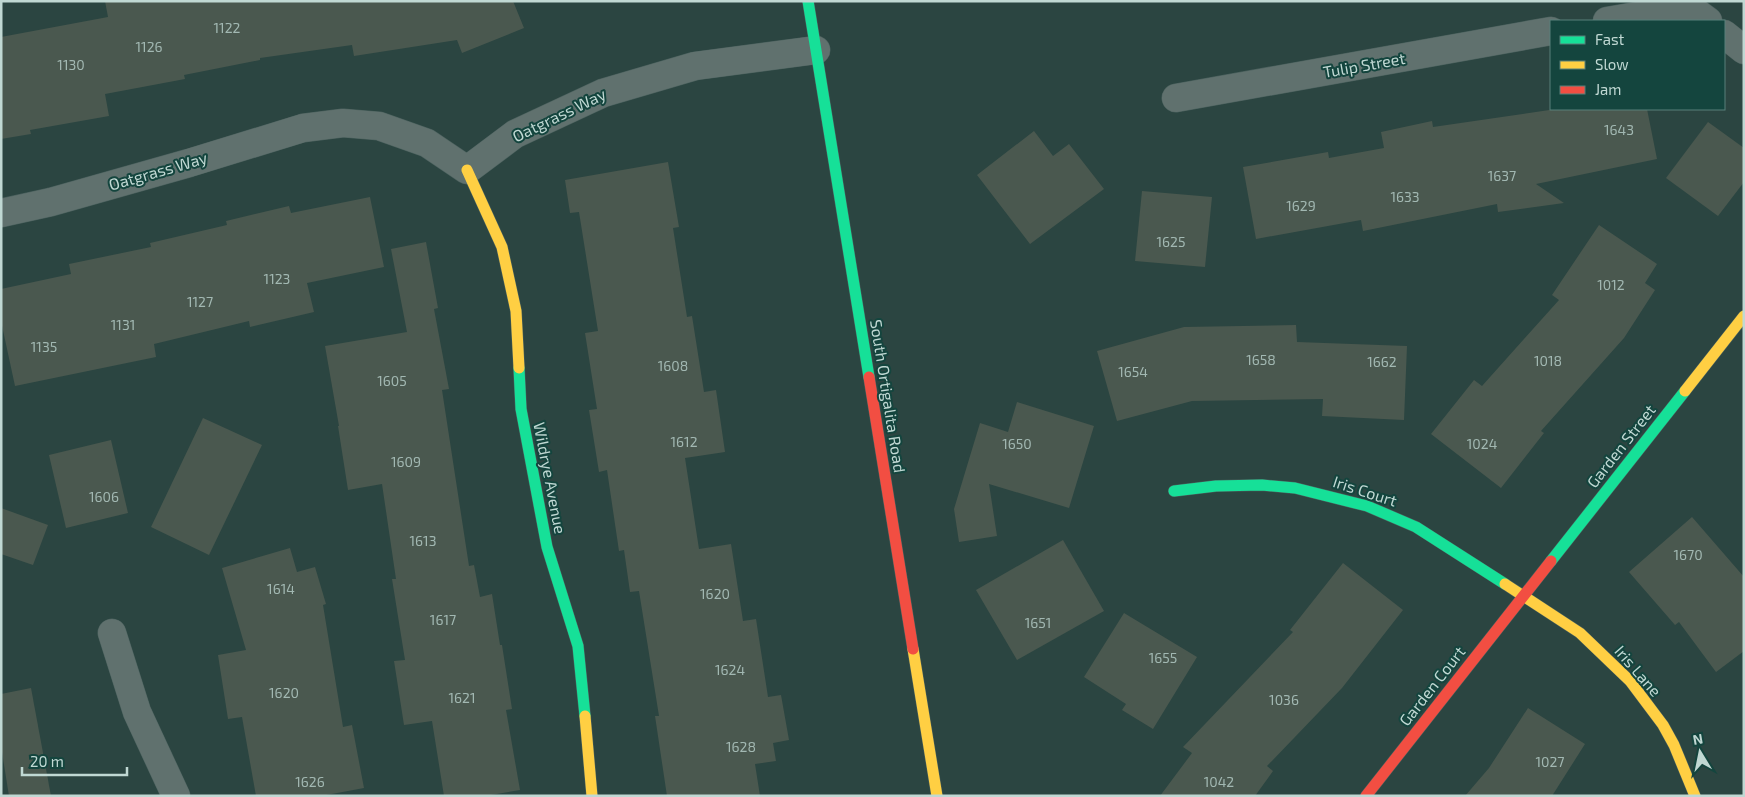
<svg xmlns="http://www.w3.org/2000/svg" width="1745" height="797" viewBox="0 0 1745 797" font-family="'Exo 2',sans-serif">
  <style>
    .building { fill: #4a584f }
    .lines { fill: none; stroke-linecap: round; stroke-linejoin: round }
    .street-casing { stroke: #4b615e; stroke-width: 29 }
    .fast-casing { stroke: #4b615e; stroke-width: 12 }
    .slow-casing { stroke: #4b615e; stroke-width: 12 }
    .jam-casing { stroke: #4b615e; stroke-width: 12 }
    .street { stroke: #60716e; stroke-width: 28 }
    .fast { stroke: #16e098; stroke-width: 11 }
    .slow { stroke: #ffcf43; stroke-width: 11 }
    .jam { stroke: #f24e42; stroke-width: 11 }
    .labels { text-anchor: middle; stroke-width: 4; stroke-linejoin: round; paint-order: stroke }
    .number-label { font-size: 14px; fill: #a2b8b2 }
    .street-label { font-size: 16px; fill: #c0d8d3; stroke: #14453e }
  </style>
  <rect width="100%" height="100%" fill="#2b4541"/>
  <!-- building -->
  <g class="building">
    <path d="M105,1H513L524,28L462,53L457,40L354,56L352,45L260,58V60L184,75L185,79L105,94L109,116L30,130L31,134L1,139V37L108,17Z"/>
    <path d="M1556,109H1647L1657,159L1536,184L1564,203L1498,212L1497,204L1363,231L1361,220L1256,239L1243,167L1328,152L1329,158L1384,148L1381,132L1432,121L1433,127Z"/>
    <path d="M1708,122L1744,148V182L1718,216L1666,178Z"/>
    <path d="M1034,131L1053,156L1069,144L1104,189L1030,244L977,175Z"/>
    <path d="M668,162L679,227L673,228L687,317L692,316L704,392L716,390L725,452L685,458L699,549L731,544L743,621L756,619L768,697L781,695L789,740L773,743L776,761L755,764L760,796H667L655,716H659L639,591L630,592L624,550L619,551L607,470L599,472L589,410L597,409L585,333L598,331L579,212L570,213L565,180Z"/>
    <path d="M1142,191L1212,197L1205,267L1135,261Z"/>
    <path d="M370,197L384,267L307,283L314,312L250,327L249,321L154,344L156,357L15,386L1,321V289L71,274L69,264L151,247L150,243L227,225L226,221L289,206L291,213Z"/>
    <path d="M1599,225L1657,264L1645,283L1655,290L1624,338L1541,431L1544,433L1501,488L1431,434L1474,380L1482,386L1559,300L1552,295Z"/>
    <path d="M426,242L438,308L434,309L449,389L442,390L469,566L474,565L480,597L492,594L500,645H502L512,709L506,710L520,790L485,796H444L432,721L404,725L394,661L405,660L392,579H396L382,484L348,490L338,426H339L325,346L407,332L391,249Z"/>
    <path d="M1296,325L1297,342L1407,346L1404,420L1322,416L1323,399L1192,401L1117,421L1097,351L1184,327Z"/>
    <path d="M1017,402L1094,426L1069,508L989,484L997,536L959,542L954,509L980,423L1008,432Z"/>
    <path d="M203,418L262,445L209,555L151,527Z"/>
    <path d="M111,440L128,513L66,528L49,455Z"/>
    <path d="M1,508L48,525L33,565L1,554Z"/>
    <path d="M1692,517L1744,577V651L1716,672L1679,622L1675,625L1629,572Z"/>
    <path d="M1063,540L1104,611L1017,660L976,590Z"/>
    <path d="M290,548L297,572L315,567L326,604L323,605L343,727L352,725L364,788L321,796H256L242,717L228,719L218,655L246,650L222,568Z"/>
    <path d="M1343,563L1403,610L1342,688L1267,766L1273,771L1255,796H1160L1192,753L1183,747L1293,632L1290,630Z"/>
    <path d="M1124,613L1197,657L1153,729L1122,710L1126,704L1084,677Z"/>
    <path d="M31,688L51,796H9L1,746V694Z"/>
    <path d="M1528,708L1585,744L1552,796H1465L1489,768Z"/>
  </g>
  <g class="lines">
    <!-- street casing -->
    <g class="street-casing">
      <g id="street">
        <path d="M1607,21L1689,7L1708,21"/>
        <path d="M1724,34L1744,50"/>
        <path d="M1176,98L1551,31"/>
        <path d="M1,213L51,202L189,163L303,128L343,123L379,126L427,143L467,170L515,134L603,93L695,66L816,50"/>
        <path d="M112,633L137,712L176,796"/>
      </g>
    </g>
    <!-- fast casing -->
    <g class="fast-casing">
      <g id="fast">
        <path d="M808,1L869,377"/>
        <path d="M519,368L521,409L547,547L578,646L585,716"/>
        <path d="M1174,491L1216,486L1262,485L1295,488L1367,506L1416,527L1505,584"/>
        <path d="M1551,561L1685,391"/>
      </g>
    </g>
    <!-- slow casing -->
    <g class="slow-casing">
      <g id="slow">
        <path d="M467,170L502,247L516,311L519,368"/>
        <path d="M1685,391L1744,316"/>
        <path d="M1505,584L1580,633L1630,681L1663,725L1674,745L1695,796"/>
        <path d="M913,649L937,796"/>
        <path d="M585,716L592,796"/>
      </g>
    </g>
    <!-- jam casing -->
    <g class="jam-casing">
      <g id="jam">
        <path d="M869,377L913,649"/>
        <path d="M1366,796L1551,561"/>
      </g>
    </g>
    <!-- street -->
    <use href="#street" class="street"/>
    <!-- fast -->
    <use href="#fast" class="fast"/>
    <!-- slow -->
    <use href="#slow" class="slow"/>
    <!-- jam -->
    <use href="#jam" class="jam"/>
  </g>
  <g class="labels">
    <!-- number labels -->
    <g class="number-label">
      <text x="227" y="33">1122</text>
      <text x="149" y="52">1126</text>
      <text x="71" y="70">1130</text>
      <text x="1619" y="135">1643</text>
      <text x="1502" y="181">1637</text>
      <text x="1405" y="202">1633</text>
      <text x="1301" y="211">1629</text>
      <text x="1171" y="247">1625</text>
      <text x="277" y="284">1123</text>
      <text x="1611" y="290">1012</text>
      <text x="200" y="307">1127</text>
      <text x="123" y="330">1131</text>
      <text x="44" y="352">1135</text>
      <text x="1261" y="365">1658</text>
      <text x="1548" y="366">1018</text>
      <text x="1382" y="367">1662</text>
      <text x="673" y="371">1608</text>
      <text x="1133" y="377">1654</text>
      <text x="392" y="386">1605</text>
      <text x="684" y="447">1612</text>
      <text x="1017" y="449">1650</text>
      <text x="1482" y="449">1024</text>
      <text x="406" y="467">1609</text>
      <text x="104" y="502">1606</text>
      <text x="423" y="546">1613</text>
      <text x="1688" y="560">1670</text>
      <text x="281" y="594">1614</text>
      <text x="715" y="599">1620</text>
      <text x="443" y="625">1617</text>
      <text x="1038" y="628">1651</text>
      <text x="1163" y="663">1655</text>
      <text x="730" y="675">1624</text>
      <text x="284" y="698">1620</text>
      <text x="462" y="703">1621</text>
      <text x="1284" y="705">1036</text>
      <text x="741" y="752">1628</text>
      <text x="1550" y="767">1027</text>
      <text x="310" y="787">1626</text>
      <text x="1219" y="787">1042</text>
    </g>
    <!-- street labels -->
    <g class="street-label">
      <text transform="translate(1364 65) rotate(-10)" y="6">Tulip Street</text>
      <text transform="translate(559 115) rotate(-26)" y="6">Oatgrass Way</text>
      <text transform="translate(158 171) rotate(-16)" y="6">Oatgrass Way</text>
      <text transform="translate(888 396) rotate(81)" y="6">South Ortigalita Road</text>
      <text transform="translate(1621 446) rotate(-52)" y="6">Garden Street</text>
      <text transform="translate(550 478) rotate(79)" y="6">Wildrye Avenue</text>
      <text transform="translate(1365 491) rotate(18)" y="6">Iris Court</text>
      <text transform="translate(1638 671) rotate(49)" y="6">Iris Lane</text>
      <text transform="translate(1432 686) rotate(-52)" y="6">Garden Court</text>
    </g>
  </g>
  <!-- border -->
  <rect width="1745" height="797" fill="none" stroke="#c0d8d3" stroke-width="5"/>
  <!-- legend -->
  <rect x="1550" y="20" width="175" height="90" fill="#14453e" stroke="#59807a"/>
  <rect x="1560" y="36" width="25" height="8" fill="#16e098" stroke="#59807a"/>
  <text x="1595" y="45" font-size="15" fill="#c0d8d3">Fast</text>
  <rect x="1560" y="61" width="25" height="8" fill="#ffcf43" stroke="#59807a"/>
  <text x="1595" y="70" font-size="15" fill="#c0d8d3">Slow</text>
  <rect x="1560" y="86" width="25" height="8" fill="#f24e42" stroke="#59807a"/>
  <text x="1595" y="95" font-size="15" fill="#c0d8d3">Jam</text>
  <!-- north arrow -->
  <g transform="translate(1700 752) rotate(350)" stroke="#14453e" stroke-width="4" paint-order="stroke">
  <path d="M0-4L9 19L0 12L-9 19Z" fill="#c0d8d3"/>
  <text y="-8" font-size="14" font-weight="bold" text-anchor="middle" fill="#c0d8d3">N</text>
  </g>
  <!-- scale -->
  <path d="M22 767v8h105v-8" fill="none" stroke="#c0d8d3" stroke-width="2.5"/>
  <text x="30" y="767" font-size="15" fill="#c0d8d3" stroke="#14453e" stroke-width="4" paint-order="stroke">20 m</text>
</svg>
